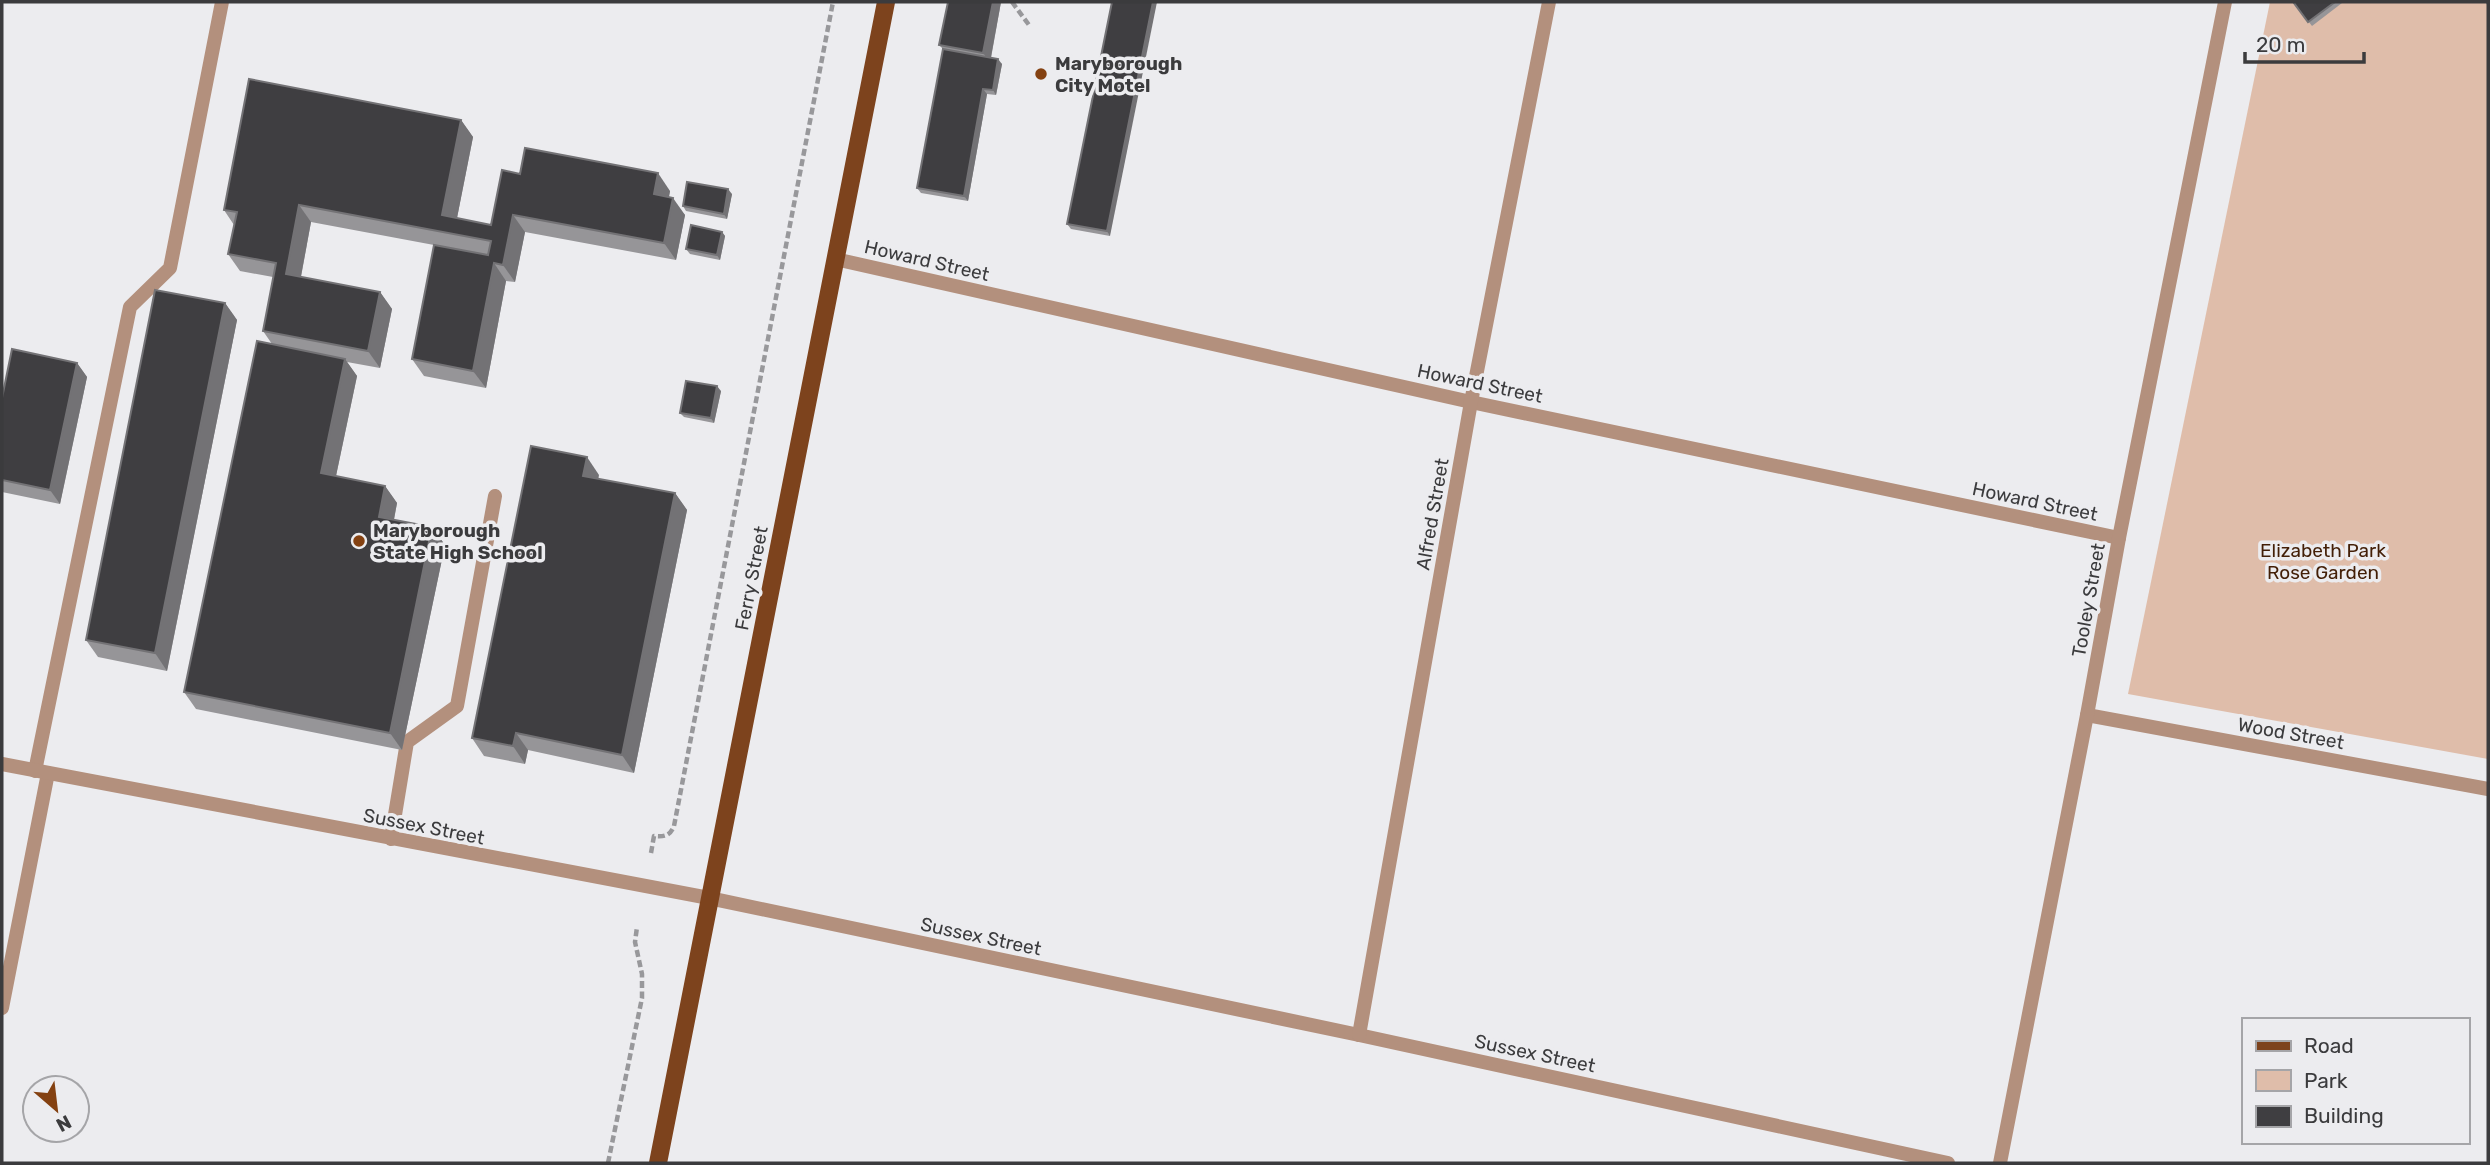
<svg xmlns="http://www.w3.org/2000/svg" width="2490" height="1165" viewBox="0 0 2490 1165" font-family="Rubik,sans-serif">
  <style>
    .green { fill: #dfbdaa }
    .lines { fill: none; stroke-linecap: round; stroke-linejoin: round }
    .path { stroke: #98989b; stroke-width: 4.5; stroke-dasharray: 7 3.5; stroke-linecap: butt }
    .lane { stroke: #b3907d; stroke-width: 14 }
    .street { stroke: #b3907d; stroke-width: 14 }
    .primary { stroke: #7d431d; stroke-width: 18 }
    .wall { fill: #969598 }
    .shaded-wall { fill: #737275 }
    .building { fill: #3f3e41; stroke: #737275; stroke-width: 2 }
    .poi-dot { fill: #844111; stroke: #ececef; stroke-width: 2.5 }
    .labels { text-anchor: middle; stroke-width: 7; stroke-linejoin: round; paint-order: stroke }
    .poi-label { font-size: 19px; font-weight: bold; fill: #3b3b3d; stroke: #ececef; text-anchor: start }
    .street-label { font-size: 19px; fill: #3b3b3d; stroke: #ececef }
    .park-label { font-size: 19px; fill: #431f07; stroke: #ececef }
  </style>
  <rect width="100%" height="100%" fill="#ececef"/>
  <!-- green -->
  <path class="green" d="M2270,2H2488V759L2128,694Z"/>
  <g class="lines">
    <!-- path -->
    <g class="path">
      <path d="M1012,2L1029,25"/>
      <path d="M2486,2H2488"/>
      <path d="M651,853L654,836C664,837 670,836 674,826L833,2"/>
      <path d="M608,1163L642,998V974L635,942L637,927"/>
    </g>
    <!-- lane -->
    <g class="lane">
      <path d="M35,771L130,307L170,268L222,2"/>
      <path d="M391,839L407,742L457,706L495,496"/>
      <path d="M2,1008L48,773"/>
    </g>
    <!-- street -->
    <g class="street">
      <path d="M835,259L1471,402L2119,538"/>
      <path d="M2087,715L2488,789"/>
      <path d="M2,764L709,898L1359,1035L1948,1163"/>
      <path d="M1359,1035L1471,402L1549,2"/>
      <path d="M2000,1163L2087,715L2119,538L2225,2"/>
    </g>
    <!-- primary -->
    <path class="primary" d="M658,1163L886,2"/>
  </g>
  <!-- wall -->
  <g class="wall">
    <path d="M1001,2L991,58L1002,64L996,95L987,94L968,201L921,193L917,188L943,49L939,45Z"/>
    <path d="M1112,2L1110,236L1071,229L1067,224Z"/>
    <path d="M2296,2H2341L2342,3L2312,26L2294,3Z"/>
    <path d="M461,120L473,137L457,218L491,225L520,174L670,191L669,197L685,215L676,260L525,232L515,282L506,281L486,388L424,376L412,359L434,245L311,222L301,277L380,292L392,309L380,368L347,362L357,376L336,476L385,486L397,503L394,520L432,527L445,545L402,750L196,709L184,692L272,344L263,331L273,277L240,271L228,254L234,225L224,210Z"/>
    <path d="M732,194L727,219L686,211L683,206Z"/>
    <path d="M722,232L725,236L720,260L690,254L686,249Z"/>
    <path d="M225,303L237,320L167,671L98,657L86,640Z"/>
    <path d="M77,363L87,377L60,504L2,492V398Z"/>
    <path d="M721,391L714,423L684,417L680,413Z"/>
    <path d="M599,475L598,479L675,493L687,510L634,773L528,750L525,764L484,756L472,738Z"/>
  </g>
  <!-- shaded-wall -->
  <g class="shaded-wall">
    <path d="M993,2H1001L990,62L983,53Z"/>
    <path d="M1153,2H1157L1110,236L1107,231Z"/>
    <path d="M998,59L1002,64L996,95L993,90Z"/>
    <path d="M983,89L987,94L968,201L964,196Z"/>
    <path d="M461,120L473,137L454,233L442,215Z"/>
    <path d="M658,173L670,191L666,211L654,194Z"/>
    <path d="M728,189L732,194L727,219L724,214Z"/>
    <path d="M673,198L685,215L676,260L664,243Z"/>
    <path d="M299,205L311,222L298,292L286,274Z"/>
    <path d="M513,215L525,232L515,282L503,265Z"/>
    <path d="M722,232L725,236L720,260L717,255Z"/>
    <path d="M494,263L506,281L486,388L473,371Z"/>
    <path d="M380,292L392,309L380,368L368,351Z"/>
    <path d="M225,303L237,320L167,671L155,653Z"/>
    <path d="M345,359L357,376L333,490L321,473Z"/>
    <path d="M77,363L87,377L60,504L50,490Z"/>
    <path d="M717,386L721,391L714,423L711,418Z"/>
    <path d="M587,457L599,475L595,493L583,476Z"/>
    <path d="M385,486L397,503L391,534L379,517Z"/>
    <path d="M675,493L687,510L634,773L622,755Z"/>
    <path d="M432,527L445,545L402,750L390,733Z"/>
    <path d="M516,733L528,750L525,764L513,746Z"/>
  </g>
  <!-- building -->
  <g class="building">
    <path d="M948,2H993L983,53L939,45Z"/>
    <path d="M1112,2H1153L1107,231L1067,224Z"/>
    <path d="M2296,2H2335L2308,22L2294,3Z"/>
    <path d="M943,49L998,59L993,90L983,89L964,196L917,188Z"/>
    <path d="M249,79L461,120L442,215L491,225L502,170L520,174L525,148L658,173L654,194L673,198L664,243L513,215L503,265L494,263L473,371L412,359L434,245L488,255L491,241L299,205L286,274L380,292L368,351L263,331L276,263L228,254L237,212L224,210Z"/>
    <path d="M687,182L728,189L724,214L683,206Z"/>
    <path d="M691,225L722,232L717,255L686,249Z"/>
    <path d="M155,290L225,303L155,653L86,640Z"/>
    <path d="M257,341L345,359L321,473L385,486L379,517L432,527L390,733L184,692Z"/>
    <path d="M12,349L77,363L50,490L2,480V398Z"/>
    <path d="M686,381L717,386L711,418L680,413Z"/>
    <path d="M531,446L587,457L583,476L675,493L622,755L516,733L513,746L472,738Z"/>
  </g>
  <!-- markers -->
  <g class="poi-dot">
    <circle cx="1041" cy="74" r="7"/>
    <circle cx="359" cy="541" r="7"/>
  </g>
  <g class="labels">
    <!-- poi labels -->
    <g class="poi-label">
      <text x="1055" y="70">Maryborough<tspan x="1055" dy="22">City Motel</tspan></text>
      <text x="373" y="537">Maryborough<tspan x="373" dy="22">State High School</tspan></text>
    </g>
    <!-- street labels -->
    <g class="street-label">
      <text transform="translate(927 260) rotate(13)" y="7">Howard Street</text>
      <text transform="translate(1480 383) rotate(12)" y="7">Howard Street</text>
      <text transform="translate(2035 501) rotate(12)" y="7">Howard Street</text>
      <text transform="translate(1432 514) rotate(-80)" y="7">Alfred Street</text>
      <text transform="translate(751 578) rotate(-79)" y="7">Ferry Street</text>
      <text transform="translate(2088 600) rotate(-80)" y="7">Tooley Street</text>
      <text transform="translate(2291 733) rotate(10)" y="7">Wood Street</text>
      <text transform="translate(424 826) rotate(11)" y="7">Sussex Street</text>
      <text transform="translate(981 936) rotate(12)" y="7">Sussex Street</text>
      <text transform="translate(1535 1053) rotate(12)" y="7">Sussex Street</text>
    </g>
    <!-- park labels -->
    <g class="park-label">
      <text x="2323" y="557">Elizabeth Park<tspan x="2323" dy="22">Rose Garden</tspan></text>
    </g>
  </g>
  <!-- border -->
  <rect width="2490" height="1165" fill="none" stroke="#3b3b3d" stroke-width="7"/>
  <!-- legend -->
  <rect x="2242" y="1018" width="228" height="126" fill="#ececef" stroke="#a5a5a8" stroke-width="2"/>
  <rect x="2256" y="1041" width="35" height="10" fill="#7d431d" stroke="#a5a5a8" stroke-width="2"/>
  <text x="2304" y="1053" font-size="21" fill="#3b3b3d">Road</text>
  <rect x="2256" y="1070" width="35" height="21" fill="#dfbdaa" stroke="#a5a5a8" stroke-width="2"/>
  <text x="2304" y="1088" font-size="21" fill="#3b3b3d">Park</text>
  <rect x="2256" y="1106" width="35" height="21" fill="#3f3e41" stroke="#a5a5a8" stroke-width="2"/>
  <text x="2304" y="1123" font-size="21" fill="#3b3b3d">Building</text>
  <!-- north arrow -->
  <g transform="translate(56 1109) rotate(152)"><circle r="33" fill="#ececef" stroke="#a5a5a8" stroke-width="2"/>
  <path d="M0-5L12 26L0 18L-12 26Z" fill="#844111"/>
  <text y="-10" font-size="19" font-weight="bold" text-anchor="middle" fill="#3b3b3d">N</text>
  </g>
  <!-- scale -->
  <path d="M2245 52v10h119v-10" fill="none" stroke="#3b3b3d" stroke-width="3.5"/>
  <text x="2256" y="52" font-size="21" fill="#3b3b3d" stroke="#ececef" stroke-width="5" paint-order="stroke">20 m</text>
</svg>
